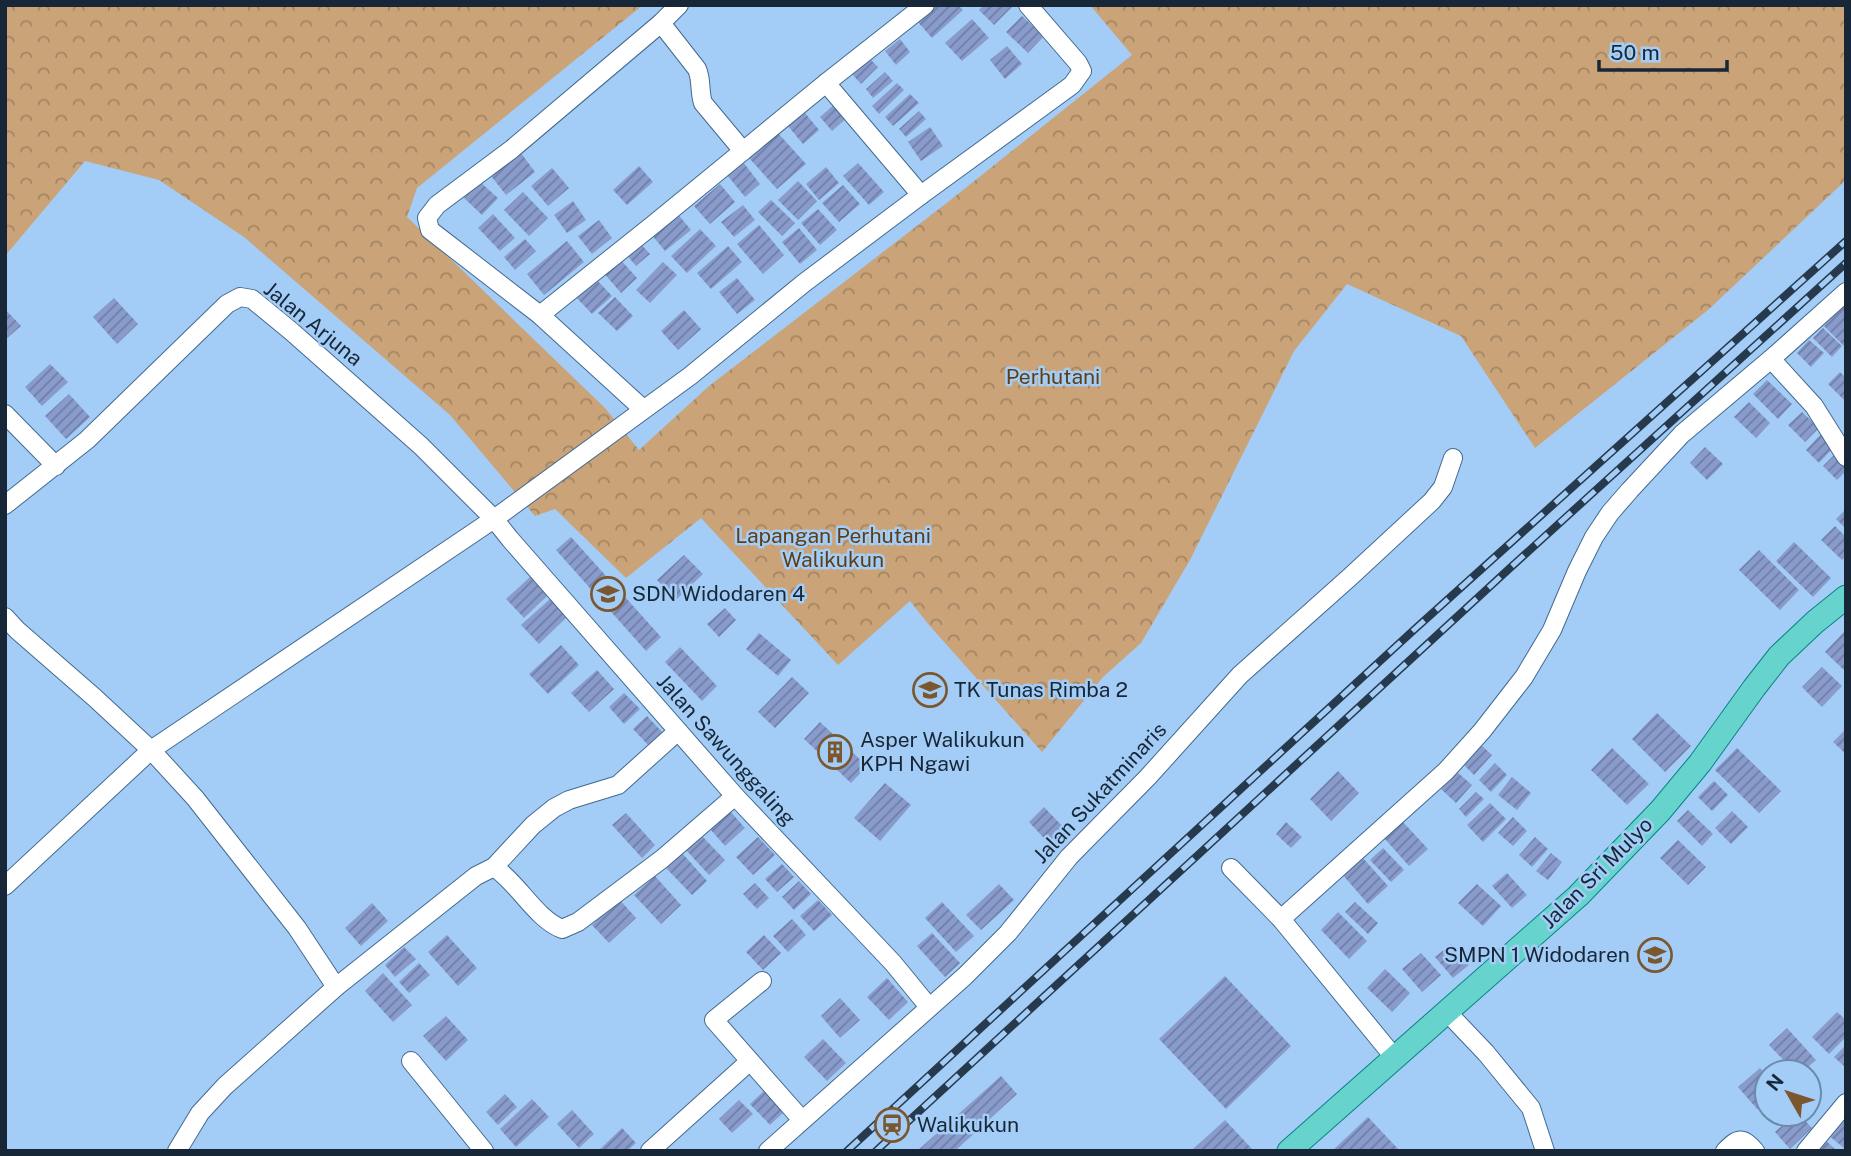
<svg xmlns="http://www.w3.org/2000/svg" width="1851" height="1156" viewBox="0 0 1851 1156" font-family="'Public Sans',sans-serif">
  <style>
    .forest { fill: url(#forest-crowns) }
    .building { fill: url(#building-hatch) }
    .lines { fill: none; stroke-linecap: round; stroke-linejoin: round }
    .minor-casing { stroke: #436a8f; stroke-width: 20 }
    .major-casing { stroke: #088383; stroke-width: 25 }
    .minor { stroke: #fff; stroke-width: 18 }
    .major { stroke: #66d3cd; stroke-width: 23 }
    .rail-casing { stroke: #273a4d; stroke-width: 8 }
    .rail { stroke: #a3cdf7; stroke-width: 5; stroke-dasharray: 16; stroke-linecap: butt }
    .labels { text-anchor: middle; stroke-width: 5; stroke-linejoin: round; paint-order: stroke }
    .street-label { font-size: 21px; fill: #172737; stroke: #a3cdf7 }
    .park-label { font-size: 21px; fill: #5f3e14; stroke: #a3cdf7 }
    .poi-label { font-size: 21px; fill: #172737; stroke: #a3cdf7; text-anchor: start }
  </style>
  <defs>
    <pattern id="forest-crowns" width="20" height="18" patternUnits="userSpaceOnUse" patternTransform="scale(1.75)"><rect width="20" height="18" fill="#caa378"/><path d="M2 6a3 3 0 1 1 6 0M12 15a3 3 0 1 1 6 0" fill="none" stroke="#a38563"/></pattern>
    <pattern id="building-hatch" width="6" height="6" patternUnits="userSpaceOnUse" patternTransform="scale(1.75)"><rect width="6" height="6" fill="#899bcb"/><path d="M-1 1l2-2M0 6l6-6M5 7l2-2" fill="none" stroke="#6f7ea6"/></pattern>
  </defs>
  <rect width="100%" height="100%" fill="#a3cdf7"/>
  <!-- forest -->
  <path class="forest" d="M5,5H643L417,188L407,217L605,408L639,450L709,386L948,202L1132,55L1090,5H1846V180L1708,310L1535,448L1461,336L1347,284L1294,351L1190,560L1141,643L1103,677L1042,752L929,625L910,601L838,665L701,518L626,578L555,509L535,516L450,415L244,237L159,180L85,161L5,256Z"/>
  <!-- building -->
  <g class="building">
    <path d="M935,5H958L963,10L932,38L917,21Z"/>
    <path d="M984,5H1014L994,25L979,10Z"/>
    <path d="M1022,16L1044,36L1028,53L1006,32Z"/>
    <path d="M972,19L989,38L962,61L945,43Z"/>
    <path d="M900,39L910,52L896,65L885,51Z"/>
    <path d="M1007,46L1022,64L1005,79L990,60Z"/>
    <path d="M868,57L878,67L861,84L851,73Z"/>
    <path d="M885,72L893,81L873,98L866,89Z"/>
    <path d="M897,83L904,90L879,114L872,106Z"/>
    <path d="M910,94L919,103L893,126L885,117Z"/>
    <path d="M836,103L848,117L832,131L820,117Z"/>
    <path d="M919,111L926,119L906,137L899,129Z"/>
    <path d="M805,113L819,130L803,144L788,126Z"/>
    <path d="M930,127L943,146L921,161L908,142Z"/>
    <path d="M778,133L806,164L777,189L749,158Z"/>
    <path d="M521,153L535,172L506,195L491,176Z"/>
    <path d="M743,162L760,184L745,197L727,175Z"/>
    <path d="M858,163L884,192L869,205L843,176Z"/>
    <path d="M639,166L653,182L627,205L613,190Z"/>
    <path d="M826,167L839,183L819,200L806,184Z"/>
    <path d="M552,168L569,188L548,206L531,186Z"/>
    <path d="M479,181L498,198L482,215L464,198Z"/>
    <path d="M798,181L817,201L798,220L778,200Z"/>
    <path d="M720,184L735,202L710,224L694,206Z"/>
    <path d="M843,185L860,204L839,222L822,203Z"/>
    <path d="M523,192L548,218L529,236L504,210Z"/>
    <path d="M771,200L795,223L782,236L758,212Z"/>
    <path d="M573,201L586,220L567,233L554,215Z"/>
    <path d="M743,205L755,220L734,237L721,222Z"/>
    <path d="M818,209L837,230L820,245L801,223Z"/>
    <path d="M677,213L691,230L665,251L651,234Z"/>
    <path d="M493,214L515,238L500,251L478,228Z"/>
    <path d="M599,220L612,238L592,254L578,236Z"/>
    <path d="M759,225L784,255L763,274L737,244Z"/>
    <path d="M799,228L817,250L800,264L782,242Z"/>
    <path d="M700,229L716,246L687,273L671,256Z"/>
    <path d="M525,239L536,251L515,270L504,257Z"/>
    <path d="M567,241L584,262L544,295L527,274Z"/>
    <path d="M638,241L650,254L636,266L625,253Z"/>
    <path d="M728,246L742,262L711,289L697,273Z"/>
    <path d="M619,258L637,278L621,293L603,272Z"/>
    <path d="M663,262L677,275L650,303L636,290Z"/>
    <path d="M594,277L612,296L592,314L574,295Z"/>
    <path d="M737,278L755,300L737,314L719,292Z"/>
    <path d="M615,297L633,316L617,331L598,313Z"/>
    <path d="M114,298L138,324L117,344L93,317Z"/>
    <path d="M1846,304V348L1824,326Z"/>
    <path d="M5,309L21,326L5,340Z"/>
    <path d="M684,310L701,329L678,350L661,331Z"/>
    <path d="M1823,328L1842,346L1832,357L1813,338Z"/>
    <path d="M1809,340L1824,353L1811,367L1797,353Z"/>
    <path d="M50,364L68,382L42,406L25,387Z"/>
    <path d="M1840,372L1846,378V402L1828,384Z"/>
    <path d="M1767,380L1792,404L1778,419L1753,394Z"/>
    <path d="M69,394L90,417L66,439L45,416Z"/>
    <path d="M1749,402L1770,423L1756,438L1734,417Z"/>
    <path d="M1802,412L1819,428L1805,442L1788,425Z"/>
    <path d="M1823,432L1836,445L1819,463L1806,450Z"/>
    <path d="M1705,447L1723,464L1707,480L1690,463Z"/>
    <path d="M1835,454L1846,464V471L1837,480L1823,466Z"/>
    <path d="M1846,509V529L1836,519Z"/>
    <path d="M1835,526L1846,537V556L1842,560L1821,540Z"/>
    <path d="M571,537L661,637L646,651L556,550Z"/>
    <path d="M1794,542L1831,578L1813,597L1776,561Z"/>
    <path d="M1759,550L1799,590L1780,610L1739,570Z"/>
    <path d="M684,555L703,574L676,600L657,580Z"/>
    <path d="M530,577L547,596L524,618L506,599Z"/>
    <path d="M550,599L567,617L539,644L521,625Z"/>
    <path d="M725,608L736,620L719,637L707,624Z"/>
    <path d="M1844,632L1846,633V672L1825,652Z"/>
    <path d="M759,633L791,660L778,676L746,649Z"/>
    <path d="M561,645L579,665L548,694L529,674Z"/>
    <path d="M680,647L717,686L702,701L665,662Z"/>
    <path d="M1822,667L1842,686L1822,707L1802,687Z"/>
    <path d="M597,670L614,689L589,712L571,693Z"/>
    <path d="M792,677L809,693L775,728L758,712Z"/>
    <path d="M624,693L640,709L624,724L609,707Z"/>
    <path d="M1657,713L1691,746L1665,772L1632,739Z"/>
    <path d="M647,716L663,733L649,746L633,729Z"/>
    <path d="M820,722L867,766L851,783L804,739Z"/>
    <path d="M1846,729V754L1833,742Z"/>
    <path d="M1480,744L1492,755L1474,775L1463,764Z"/>
    <path d="M1612,748L1649,784L1627,805L1591,770Z"/>
    <path d="M1737,748L1781,791L1759,813L1715,770Z"/>
    <path d="M1495,763L1507,775L1491,792L1479,780Z"/>
    <path d="M1338,771L1359,793L1331,821L1310,799Z"/>
    <path d="M1457,772L1472,785L1456,803L1441,789Z"/>
    <path d="M1512,777L1531,793L1517,810L1498,795Z"/>
    <path d="M1714,781L1728,795L1712,811L1698,797Z"/>
    <path d="M885,783L911,805L880,841L854,818Z"/>
    <path d="M1476,792L1484,799L1466,817L1459,809Z"/>
    <path d="M1490,803L1506,819L1483,842L1467,825Z"/>
    <path d="M1044,807L1069,833L1053,848L1029,822Z"/>
    <path d="M1688,810L1713,834L1702,846L1677,821Z"/>
    <path d="M730,811L745,828L725,846L710,829Z"/>
    <path d="M1732,811L1748,827L1731,844L1715,828Z"/>
    <path d="M626,813L655,845L642,858L612,825Z"/>
    <path d="M1513,817L1527,831L1513,846L1498,833Z"/>
    <path d="M1286,822L1302,837L1291,848L1276,834Z"/>
    <path d="M1403,822L1428,849L1409,866L1385,839Z"/>
    <path d="M701,835L725,860L709,875L686,850Z"/>
    <path d="M758,837L775,855L753,875L736,857Z"/>
    <path d="M1535,837L1548,849L1532,867L1519,855Z"/>
    <path d="M1678,840L1706,867L1688,885L1660,858Z"/>
    <path d="M1383,848L1404,870L1391,882L1370,860Z"/>
    <path d="M682,853L707,881L692,895L666,868Z"/>
    <path d="M1551,853L1562,862L1548,880L1536,871Z"/>
    <path d="M1362,857L1388,886L1368,904L1342,874Z"/>
    <path d="M782,864L794,877L777,892L765,879Z"/>
    <path d="M1507,873L1527,895L1512,908L1492,886Z"/>
    <path d="M655,876L681,905L661,924L634,895Z"/>
    <path d="M799,881L811,894L794,910L782,897Z"/>
    <path d="M755,883L769,898L757,909L743,894Z"/>
    <path d="M999,884L1014,900L981,930L966,915Z"/>
    <path d="M1477,884L1501,906L1483,926L1458,903Z"/>
    <path d="M619,899L636,918L609,943L592,925Z"/>
    <path d="M818,900L832,915L814,931L800,916Z"/>
    <path d="M942,902L974,936L956,952L925,918Z"/>
    <path d="M1355,902L1378,923L1368,934L1345,912Z"/>
    <path d="M372,903L388,921L361,946L345,928Z"/>
    <path d="M1338,912L1367,941L1349,959L1321,930Z"/>
    <path d="M792,919L806,935L788,952L773,936Z"/>
    <path d="M932,933L960,963L945,977L917,946Z"/>
    <path d="M447,935L477,968L458,986L428,952Z"/>
    <path d="M764,935L781,953L763,970L746,952Z"/>
    <path d="M1451,944L1469,965L1453,978L1435,957Z"/>
    <path d="M404,947L416,959L395,977L385,965Z"/>
    <path d="M1421,953L1441,975L1422,992L1402,969Z"/>
    <path d="M419,963L430,975L409,993L399,982Z"/>
    <path d="M1385,969L1410,993L1392,1012L1367,988Z"/>
    <path d="M383,973L412,1005L393,1022L365,991Z"/>
    <path d="M1225,976L1291,1046L1226,1109L1159,1039Z"/>
    <path d="M887,978L908,1002L889,1020L867,997Z"/>
    <path d="M840,998L860,1020L840,1038L821,1016Z"/>
    <path d="M1837,1012L1846,1020V1037L1829,1054L1812,1037Z"/>
    <path d="M446,1016L468,1040L446,1061L423,1036Z"/>
    <path d="M1787,1028L1816,1060L1802,1072H1795L1769,1045Z"/>
    <path d="M823,1039L846,1063L827,1081L804,1057Z"/>
    <path d="M1846,1045V1068L1834,1057Z"/>
    <path d="M1760,1068L1767,1076V1100L1757,1109L1738,1087Z"/>
    <path d="M1001,1076L1017,1094L955,1151H917Z"/>
    <path d="M767,1088L786,1110L770,1125L750,1104Z"/>
    <path d="M505,1094L517,1107L498,1125L486,1112Z"/>
    <path d="M532,1099L549,1117L516,1147L500,1129Z"/>
    <path d="M739,1100L753,1114L732,1133L719,1119Z"/>
    <path d="M572,1110L594,1134L579,1148L557,1124Z"/>
    <path d="M1767,1110V1114H1786L1775,1124L1764,1113Z"/>
    <path d="M1794,1114H1799L1812,1128L1790,1149L1775,1132Z"/>
    <path d="M1846,1114V1146L1844,1148L1828,1135Z"/>
    <path d="M1368,1117L1400,1151H1332Z"/>
    <path d="M1225,1120L1254,1151H1191Z"/>
    <path d="M622,1128L636,1143L627,1151H598Z"/>
    <path d="M1824,1139L1837,1151H1813Z"/>
  </g>
  <g class="lines">
    <!-- minor casing -->
    <g class="minor-casing">
      <g id="minor">
        <path d="M661,23L697,69C702,80 699,91 703,103L743,151"/>
        <path d="M826,83L921,195"/>
        <path d="M540,315L654,224L826,83L925,5"/>
        <path d="M1771,359L1814,406L1846,457"/>
        <path d="M643,409L540,315L430,230L427,218L437,205L512,149L661,23L679,5"/>
        <path d="M5,414L56,466"/>
        <path d="M5,505L87,440L227,304L240,297L252,299L291,331L421,446L494,519L510,539L735,796L893,963L929,1007"/>
        <path d="M5,617L17,630L95,698L151,750L195,798L297,928L336,987"/>
        <path d="M494,867L533,825L554,808L569,800L618,785L678,731"/>
        <path d="M1231,868L1281,919L1394,1057"/>
        <path d="M5,886L151,750L494,519L690,376L804,283L921,195L1072,85L1082,71L1078,63L1028,5"/>
        <path d="M1281,919L1446,771L1482,731L1524,677L1552,630L1577,571L1594,537L1610,513L1630,490L1682,434L1771,359L1846,292"/>
        <path d="M762,981L714,1020L802,1120"/>
        <path d="M1447,1012L1486,1053L1531,1108L1545,1151"/>
        <path d="M411,1061L484,1151"/>
        <path d="M177,1151L200,1113L225,1086L336,987L476,876L494,867C519,884 535,918 562,929L578,922L662,859L735,796"/>
        <path d="M650,1151L750,1061"/>
        <path d="M768,1151L965,976L1008,933L1069,857L1148,777L1240,675L1350,577L1432,501L1443,487L1453,458"/>
        <path d="M1725,1151C1738,1138 1742,1136 1755,1151"/>
        <path d="M1806,1151L1846,1103"/>
      </g>
    </g>
    <!-- major casing -->
    <g class="major-casing">
      <path id="major" d="M1289,1151L1578,896L1660,811L1700,763L1754,688L1779,656L1815,622L1846,597"/>
    </g>
    <!-- minor -->
    <use href="#minor" class="minor"/>
    <!-- major -->
    <use href="#major" class="major"/>
    <!-- rail casing -->
    <g class="rail-casing">
      <g id="rail">
        <path d="M847,1151L1416,628L1846,241"/>
        <path d="M876,1151L1510,568L1846,263"/>
      </g>
    </g>
    <!-- rail -->
    <use href="#rail" class="rail"/>
  </g>
  <!-- icons -->
  <defs>
    <g id="school-ring" transform="scale(1.75)"><circle r="9.5" fill="#a3cdf7" stroke="#7a572f" stroke-width="1.5"/><path d="M0-5L7-2L0 1L-7-2ZM-4 1L0 2.5L4 1V4Q0 6-4 4Z" fill="#7a572f"/></g>
    <g id="building-ring" transform="scale(1.75)"><circle r="9.5" fill="#a3cdf7" stroke="#7a572f" stroke-width="1.5"/><path d="M-4-6H4V6H1V3H-1V6H-4ZM-2.5-4.3h1.7v1.8h-1.7ZM.8-4.3h1.7v1.8H.8ZM-2.5-1h1.7V.8h-1.7ZM.8-1h1.7V.8H.8Z" fill="#7a572f"/></g>
    <g id="station-ring" transform="scale(1.75)"><circle r="9.5" fill="#a3cdf7" stroke="#7a572f" stroke-width="1.5"/><path d="M-3-6H3Q5-6 5-4V2Q5 4 3 4L4.5 6H3L1.5 4h-3L-3 6H-4.5L-3 4Q-5 4-5 2V-4Q-5-6-3-6ZM-3.5-4v3h7v-3ZM-3.5 1v1.5H-2V1ZM2 1v1.5H3.5V1Z" fill="#7a572f"/></g>
  </defs>
  <g fill-rule="evenodd">
    <use href="#school-ring" x="608" y="594"/>
    <use href="#school-ring" x="930" y="690"/>
    <use href="#building-ring" x="835" y="752"/>
    <use href="#school-ring" x="1655" y="955"/>
    <use href="#station-ring" x="892" y="1125"/>
  </g>
  <g class="labels">
    <!-- street labels -->
    <g class="street-label">
      <text transform="translate(313 324) rotate(39)" y="7">Jalan Arjuna</text>
      <text transform="translate(726 750) rotate(48)" y="7">Jalan Sawunggaling</text>
      <text transform="translate(1100 793) rotate(-47)" y="7">Jalan Sukatminaris</text>
      <text transform="translate(1597 873) rotate(-45)" y="7">Jalan Sri Mulyo</text>
    </g>
    <!-- park labels -->
    <g class="park-label">
      <text x="1053" y="384">Perhutani</text>
      <text x="833" y="543">Lapangan Perhutani<tspan x="833" dy="24">Walikukun</tspan></text>
    </g>
    <!-- poi labels -->
    <g class="poi-label">
      <text x="632" y="601">SDN Widodaren 4</text>
      <text x="954" y="697">TK Tunas Rimba 2</text>
      <text x="860" y="747">Asper Walikukun<tspan x="860" dy="24">KPH Ngawi</tspan></text>
      <text x="1630" y="962" text-anchor="end">SMPN 1 Widodaren</text>
      <text x="917" y="1132">Walikukun</text>
    </g>
  </g>
  <!-- border -->
  <rect width="1851" height="1156" fill="none" stroke="#172737" stroke-width="14"/>
  <!-- north arrow -->
  <g transform="translate(1788 1093) rotate(309)"><circle r="33" fill="#a3cdf7" stroke="#6b8baa" stroke-width="2"/>
  <path d="M0-5L12 26L0 18L-12 26Z" fill="#7a572f"/>
  <text y="-10" font-size="19" font-weight="bold" text-anchor="middle" fill="#172737">N</text>
  </g>
  <!-- scale -->
  <path d="M1599 60v10h128v-10" fill="none" stroke="#172737" stroke-width="3.5"/>
  <text x="1610" y="60" font-size="21" fill="#172737" stroke="#a3cdf7" stroke-width="5" paint-order="stroke">50 m</text>
</svg>
